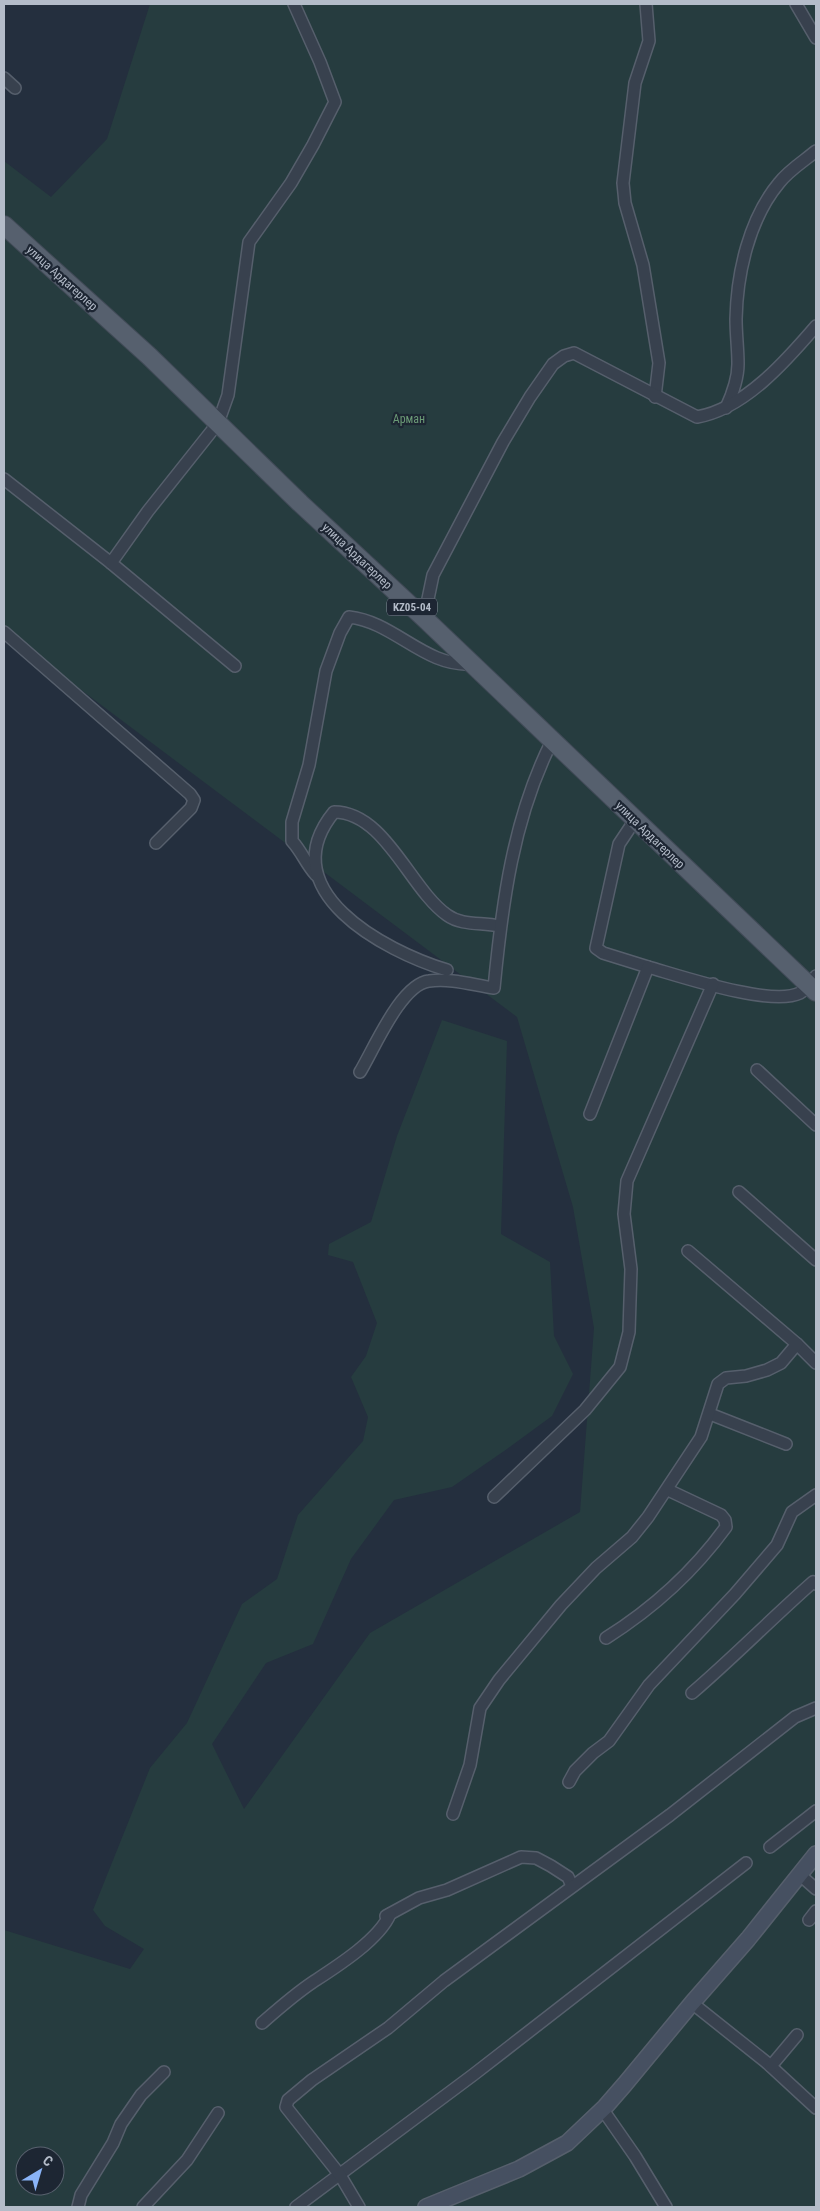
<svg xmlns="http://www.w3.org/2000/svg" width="820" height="2211" viewBox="0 0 820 2211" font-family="'Roboto Condensed',sans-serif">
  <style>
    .green { fill: #263c3f; fill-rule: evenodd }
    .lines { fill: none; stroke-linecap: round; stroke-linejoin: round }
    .street-casing { stroke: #565f6c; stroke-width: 14 }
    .secondary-casing { stroke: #565f6c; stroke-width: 18 }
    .primary-casing { stroke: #414a57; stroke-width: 20 }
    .street { stroke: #38414e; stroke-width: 11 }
    .secondary { stroke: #465061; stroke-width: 15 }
    .primary { stroke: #56606e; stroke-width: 18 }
    .labels { text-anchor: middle; stroke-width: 4.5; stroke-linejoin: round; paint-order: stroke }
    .shield { fill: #1d2633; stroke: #878f9c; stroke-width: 1 }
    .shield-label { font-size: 11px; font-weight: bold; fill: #b4bcc9 }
    .street-label { font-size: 12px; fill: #b4bcc9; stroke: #1d2633 }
    .park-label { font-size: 12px; fill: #6b9a76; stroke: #1d2633 }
  </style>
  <rect width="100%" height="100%" fill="#242f3e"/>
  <!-- green -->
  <path class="green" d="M150,4H816V2207H4V1930L130,1969L144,1949L105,1926L93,1910L150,1768L187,1723L242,1604L277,1579L298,1515L363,1441L368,1417L351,1377L366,1356L377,1323L353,1262L328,1255L329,1244L371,1222L397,1136L442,1020L507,1041L501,1234L550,1262L554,1336L573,1374L552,1416L507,1449L452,1487L394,1500L351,1559L313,1644L266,1663L212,1744L244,1809L370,1633L580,1512L594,1328L573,1207L517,1017L4,632V161L51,197L107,139ZM25,2156H55V2186H25Z"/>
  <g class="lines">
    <!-- street casing -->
    <g class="street-casing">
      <g id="street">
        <path d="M646,4L649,41L635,83L623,183L625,203L643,265L659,363L655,397"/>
        <path d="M796,4L816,38"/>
        <path d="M4,78L15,88"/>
        <path d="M726,408C732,395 738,379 738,364C738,349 736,334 736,319C737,273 749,219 779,183C789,170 804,161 816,151"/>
        <path d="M4,479L111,563"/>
        <path d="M424,618L433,575L503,442L530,397L553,364L564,356L574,353L697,417C744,409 786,361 816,326"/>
        <path d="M4,632L190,794L194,800L191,808L156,843"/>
        <path d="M235,666L111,563L148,511L218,423L228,395L249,242L291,183L313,145L335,102L320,62L294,4"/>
        <path d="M635,820L619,844L596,948L603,953L648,967"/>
        <path d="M316,875C306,864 302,852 292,841V822L309,765L326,671L340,633L349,617C395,622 424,667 472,664"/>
        <path d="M447,970C384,951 270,890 334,812C385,812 410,889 447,915C462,926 482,922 499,926"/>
        <path d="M757,1070L816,1125"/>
        <path d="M360,1072C374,1049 401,984 429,981C451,978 473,985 494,988C502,904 513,818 552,741"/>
        <path d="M590,1114L648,967C680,976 771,1007 800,993C807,989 812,982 816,976"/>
        <path d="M739,1192L816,1260"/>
        <path d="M797,1344L816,1363"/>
        <path d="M710,1414L786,1444"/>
        <path d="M494,1497L585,1410L620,1367L629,1332L631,1269L624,1214L627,1181L713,984"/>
        <path d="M606,1638C652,1609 694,1571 726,1527L725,1520L721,1515L668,1490"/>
        <path d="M692,1693C734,1657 772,1618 813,1582L816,1584"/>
        <path d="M569,1782L575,1771L593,1753L609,1741L649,1685L735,1594L777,1545L792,1512L816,1495"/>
        <path d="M453,1814L470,1765L480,1708L499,1680L561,1605L596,1568L632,1537L648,1517L701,1437L718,1384L726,1378L746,1376L767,1370L781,1363L797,1344L688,1251"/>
        <path d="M770,1847L816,1811"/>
        <path d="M799,1874L816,1889"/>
        <path d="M386,1916L419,1898L447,1890L521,1857L536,1858L551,1866L568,1877L572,1886"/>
        <path d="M809,1920L816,1911"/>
        <path d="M692,2003L766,2062L816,2108"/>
        <path d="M262,2023C278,2009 295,1994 313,1982C336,1967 379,1940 390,1914"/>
        <path d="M771,2066L797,2035"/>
        <path d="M603,2110L635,2156L666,2207"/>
        <path d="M78,2207L81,2195L113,2143L121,2124L141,2095L164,2072"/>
        <path d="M143,2207L187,2160L218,2113"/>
        <path d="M296,2207L473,2075L746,1863"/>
        <path d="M359,2207L340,2175L286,2107L288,2100L312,2080L388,2028L444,1981L670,1815L795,1717L816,1708"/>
      </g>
    </g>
    <!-- secondary casing -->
    <g class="secondary-casing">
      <path id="secondary" d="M426,2207L519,2169L567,2143L605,2107L625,2084L692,2003L748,1939L816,1854"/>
    </g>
    <!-- primary casing -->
    <g class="primary-casing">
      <path id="primary" d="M4,225L149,356L300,503L424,618L816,992"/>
    </g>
    <!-- street -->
    <use href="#street" class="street"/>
    <!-- secondary -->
    <use href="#secondary" class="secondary"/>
    <!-- primary -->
    <use href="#primary" class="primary"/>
  </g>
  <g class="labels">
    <!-- shield labels -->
    <rect class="shield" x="387" y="598.5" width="50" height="17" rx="4"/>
    <g class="shield-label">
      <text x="412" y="611">KZ05-04</text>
    </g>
    <!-- street labels -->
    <g class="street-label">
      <text transform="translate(62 278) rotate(42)" y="4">улица Ардагерлер</text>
      <text transform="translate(357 556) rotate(43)" y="4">улица Ардагерлер</text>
      <text transform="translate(650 835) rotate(44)" y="4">улица Ардагерлер</text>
    </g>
    <!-- park labels -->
    <g class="park-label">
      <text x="409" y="423">Арман</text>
    </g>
  </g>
  <!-- border -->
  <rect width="820" height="2211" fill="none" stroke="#b4bcc9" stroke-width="10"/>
  <!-- north arrow -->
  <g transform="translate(40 2171) rotate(38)"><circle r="24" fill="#1d2633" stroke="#59626f"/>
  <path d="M0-4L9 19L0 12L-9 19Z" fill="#8ab4f8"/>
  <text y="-8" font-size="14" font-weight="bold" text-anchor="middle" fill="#b4bcc9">С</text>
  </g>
</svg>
